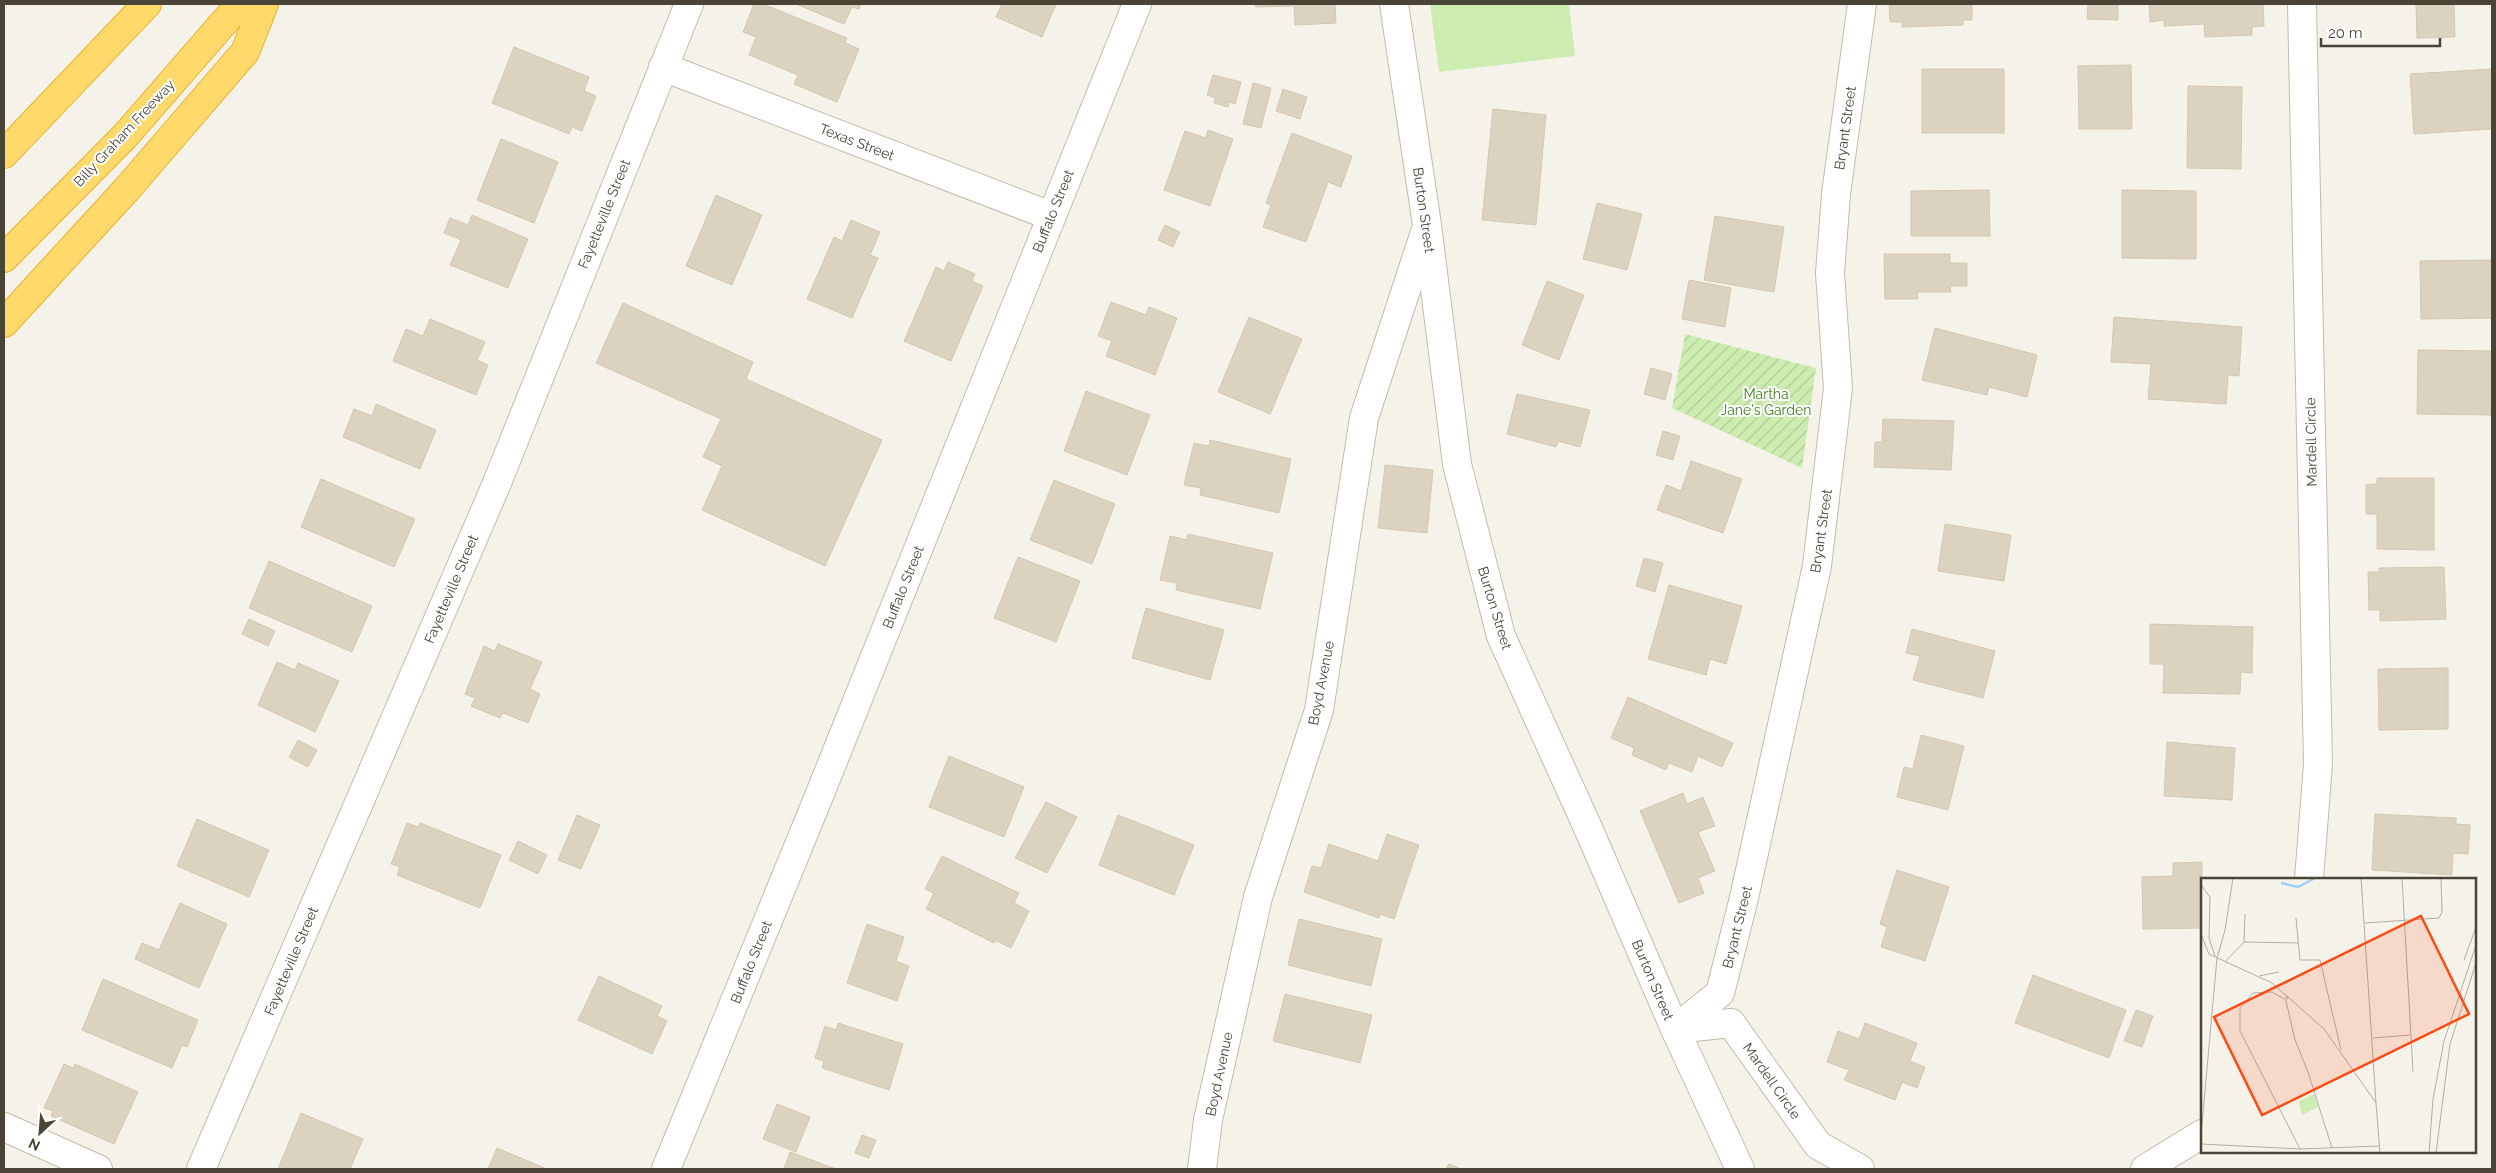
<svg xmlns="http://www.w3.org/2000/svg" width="2496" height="1173" viewBox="0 0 2496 1173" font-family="Raleway,sans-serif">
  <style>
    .garden { fill: url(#garden-furrows) }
    .pitch { fill: #ccecb0 }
    .building { fill: #dbd2c0; stroke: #d3c8b0 }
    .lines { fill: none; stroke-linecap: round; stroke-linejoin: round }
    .minor-casing { stroke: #c2bbab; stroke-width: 30 }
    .motorway-casing { stroke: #e7b231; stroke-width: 30 }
    .minor { stroke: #fff; stroke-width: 28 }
    .motorway { stroke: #ffd96a; stroke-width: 28 }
    .labels { text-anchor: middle; stroke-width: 4; stroke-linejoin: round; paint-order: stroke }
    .street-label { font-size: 14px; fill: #4a4437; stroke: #fff }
    .park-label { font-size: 14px; fill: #418025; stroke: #fff }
    .inset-river { fill: none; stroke: #a2cdf5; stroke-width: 2.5 }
    .inset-road { fill: none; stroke: #b1ada2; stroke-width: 1 }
    .view { fill: #ff4b16; fill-opacity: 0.15; stroke: #ff4b16; stroke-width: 2.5 }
    .inset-edge { fill: none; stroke: #4a4437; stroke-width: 2.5 }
  </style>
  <defs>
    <pattern id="garden-furrows" width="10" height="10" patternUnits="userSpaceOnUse" patternTransform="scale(1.25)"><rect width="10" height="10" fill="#ccecb0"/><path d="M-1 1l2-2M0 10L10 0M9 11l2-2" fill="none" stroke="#b1cc98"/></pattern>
  </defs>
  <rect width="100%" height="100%" fill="#f5f3e9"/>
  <!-- garden -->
  <path class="garden" d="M1685,334L1816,368L1802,468L1672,408Z"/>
  <!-- pitch -->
  <path class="pitch" d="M1430,4H1569L1575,56L1439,72Z"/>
  <!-- building -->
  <g class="building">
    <path d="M754,4H763L847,38L845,43L859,49L837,102L794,84L798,75L749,55L756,37L743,32Z"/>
    <path d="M796,4H861L859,9L852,7L844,24Z"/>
    <path d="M1002,4H1056L1042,37L996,17Z"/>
    <path d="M1255,4H1335L1336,23L1295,25L1294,6L1256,7Z"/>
    <path d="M1889,4H1972V20H1963V25L1902,27V22H1890Z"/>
    <path d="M2088,4H2118V20L2087,19Z"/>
    <path d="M2149,4H2263L2264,26L2252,27V35L2205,37L2204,24L2164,26V20L2150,22Z"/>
    <path d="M2416,4H2454L2455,37L2417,38Z"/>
    <path d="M514,47L589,77L584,91L596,96L582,131L572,127L569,134L492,103Z"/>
    <path d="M2131,65L2132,129H2079L2078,66Z"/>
    <rect x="1922" y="69" width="82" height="64"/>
    <path d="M2492,69V129L2414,134L2410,74Z"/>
    <path d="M1213,75L1241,82L1235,104L1229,102L1228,107L1214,103L1215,98L1207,95Z"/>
    <path d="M1253,83L1271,88L1261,128L1243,124Z"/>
    <path d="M2188,86L2242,87L2241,169L2187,168Z"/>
    <path d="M1283,89L1307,97L1300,119L1276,111Z"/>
    <path d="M1493,109L1546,115L1536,225L1482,220Z"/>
    <path d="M1208,130L1233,139L1210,206L1164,190L1185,131L1206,138Z"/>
    <path d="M1292,133L1352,156L1341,187L1328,182L1306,242L1263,227L1271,205L1266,203Z"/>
    <path d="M501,139L558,162L534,223L477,200Z"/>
    <path d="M1989,190L1990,236H1911V191Z"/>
    <path d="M2122,190L2196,191V259L2122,258Z"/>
    <path d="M716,195L762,215L732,285L686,266Z"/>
    <path d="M1597,203L1642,214L1627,270L1583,259Z"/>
    <path d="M472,215L528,239L508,288L450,265L461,240L444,233L450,218L468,225Z"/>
    <path d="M1715,216L1784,227L1774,292L1704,280Z"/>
    <path d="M851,220L880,232L870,255L878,258L852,318L807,299L834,237L842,241Z"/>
    <path d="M1165,225L1180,232L1173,247L1158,240Z"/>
    <path d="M1884,254H1950V263H1967V286H1950L1951,292H1917L1918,299H1885Z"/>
    <path d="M2492,260V318L2421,319L2420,261Z"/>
    <path d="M948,262L975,274L972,281L983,286L951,361L904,341L936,267L944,271Z"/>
    <path d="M1689,280L1731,288L1725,327L1682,319Z"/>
    <path d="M1547,281L1584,295L1559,360L1522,345Z"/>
    <path d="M1111,302L1146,315L1149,307L1177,318L1155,375L1106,356L1112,341L1098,336Z"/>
    <path d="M623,303L753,362L746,379L882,440L825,566L702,510L722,466L703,457L721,419L596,363Z"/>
    <path d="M1249,317L1302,339L1270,414L1218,392Z"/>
    <path d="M2114,317L2242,327L2239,376L2228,375L2226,404L2148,399L2151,364L2111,362Z"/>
    <path d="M430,319L485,342L477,360L488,365L476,395L393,361L406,329L423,336Z"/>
    <path d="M1935,328L2037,355L2027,397L1989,387L1987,395L1922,380Z"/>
    <path d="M2418,350L2492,351V415L2417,414Z"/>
    <path d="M1651,368L1672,374L1665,400L1644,394Z"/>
    <path d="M1086,391L1150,415L1127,475L1064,451Z"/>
    <path d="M1517,394L1590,410L1580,447L1558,441L1556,447L1507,434Z"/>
    <path d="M376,404L436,430L420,469L343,437L354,409L372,416Z"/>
    <path d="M1883,419L1954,421L1951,470L1874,467L1875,442H1882Z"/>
    <path d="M1663,431L1680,436L1673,460L1656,455Z"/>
    <path d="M1210,440L1291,459L1279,513L1200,495L1201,488L1184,485L1194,443L1209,446Z"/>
    <path d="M1691,461L1742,479L1723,533L1657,510L1666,485L1681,491Z"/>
    <path d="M1385,465L1433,470L1427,533L1378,528Z"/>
    <path d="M2377,478H2434V550L2377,549V514H2366V485L2377,484Z"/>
    <path d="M321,479L415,519L394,567L301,527Z"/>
    <path d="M1054,480L1115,504L1092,564L1030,540Z"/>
    <path d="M1945,524L2011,535L2004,581L1938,571Z"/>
    <path d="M1188,534L1273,553L1260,609L1176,590L1177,583L1160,580L1170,536L1187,540Z"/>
    <path d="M1018,557L1080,581L1056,642L994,618Z"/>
    <path d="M1644,558L1663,563L1655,592L1636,586Z"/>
    <path d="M269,561L372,606L352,652L249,608Z"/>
    <path d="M2444,567L2446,619L2380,621V610H2369L2368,572H2379V568Z"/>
    <path d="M1669,585L1742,606L1726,664L1710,659L1706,675L1648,659Z"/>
    <path d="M1146,608L1224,630L1210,680L1132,658Z"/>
    <path d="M249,619L275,631L268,646L242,634Z"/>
    <path d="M2150,624L2253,627L2252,673L2241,672L2240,694L2163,693L2164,664H2150Z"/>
    <path d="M1912,629L1995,651L1983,698L1913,680L1920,656L1906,653Z"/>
    <path d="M498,644L542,662L530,689L540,694L528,723L503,713L500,718L471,706L475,698L465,694L484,646L495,651Z"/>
    <path d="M277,662L295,670L298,663L339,681L315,732L258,705Z"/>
    <path d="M2448,668V729L2379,730L2378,669Z"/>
    <path d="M1628,697L1733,743L1722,767L1698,756L1692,772L1669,763L1666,770L1632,755L1634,748L1611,738Z"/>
    <path d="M1921,735L1964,746L1948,810L1897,797L1904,767L1913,769Z"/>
    <path d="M298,740L317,750L308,767L289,757Z"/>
    <path d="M2167,742L2235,748L2232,800L2164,796Z"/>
    <path d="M949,756L1024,787L1004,837L929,807Z"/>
    <path d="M1683,793L1687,804L1703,797L1715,826L1698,832L1715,871L1698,878L1704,893L1679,903L1640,811Z"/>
    <path d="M1046,802L1077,817L1047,873L1015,858Z"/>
    <path d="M2375,814L2456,818V824L2470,825L2468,854L2453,853L2452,875L2372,870Z"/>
    <path d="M577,815L600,825L581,869L558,860Z"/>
    <path d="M1118,815L1194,845L1174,895L1099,865Z"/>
    <path d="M197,819L269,850L249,897L177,866Z"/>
    <path d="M407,823L418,827L420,823L501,855L480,908L397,875L400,867L391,864Z"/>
    <path d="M1387,834L1419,845L1394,919L1380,914L1379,918L1304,892L1312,866L1321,868L1329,844L1378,861Z"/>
    <path d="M518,841L547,855L538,874L509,860Z"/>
    <path d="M942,856L1019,893L1014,903L1029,911L1011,948L995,940L994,943L926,909L934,893L925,889Z"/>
    <path d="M2202,862V928L2143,929L2142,877L2173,876V863Z"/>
    <path d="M1897,870L1949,887L1925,961L1881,947L1887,927L1880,924Z"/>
    <path d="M180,903L227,924L199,988L135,959L142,943L159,950Z"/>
    <path d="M1299,919L1382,939L1371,986L1288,965Z"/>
    <path d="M867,924L904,937L896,961L909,966L897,1001L847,983Z"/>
    <path d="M2033,975L2126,1010L2109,1058L2015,1023Z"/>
    <path d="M599,976L662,1006L657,1016L667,1021L652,1054L578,1020Z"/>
    <path d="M103,979L198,1020L187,1047L182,1045L172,1068L82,1030Z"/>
    <path d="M1285,994L1372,1015L1360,1063L1273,1041Z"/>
    <path d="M2136,1010L2153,1016L2142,1047L2124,1041Z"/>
    <path d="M838,1023L903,1044L889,1090L822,1068L824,1061L815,1058L825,1026L836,1030Z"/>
    <path d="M1865,1023L1917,1043L1910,1061L1925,1067L1917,1088L1902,1082L1895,1100L1844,1080L1849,1070L1827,1062L1838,1031L1859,1039Z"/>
    <path d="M64,1064L73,1068L75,1064L138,1092L114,1144L51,1116L53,1111L44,1108Z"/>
    <path d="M777,1104L810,1117L796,1152L763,1139Z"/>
    <path d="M301,1113L363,1139L350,1169H278Z"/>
    <path d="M862,1135L876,1140L869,1158L855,1153Z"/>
    <path d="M497,1148L547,1169H488Z"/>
    <path d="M790,1152L836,1169H784Z"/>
    <path d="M1449,1164L1461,1169H1446Z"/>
  </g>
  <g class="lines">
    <!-- minor casing -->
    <g class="minor-casing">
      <g id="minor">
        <path d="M1394,4L1427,225L1457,464L1501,636L1588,828L1675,1029L1740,1169"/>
        <path d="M2302,4L2318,764L2309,879"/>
        <path d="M663,67L1051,216"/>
        <path d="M1675,1029L1720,993L1744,898L1817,566L1838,388L1830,273L1836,194L1862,4"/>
        <path d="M1675,1029L1731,1023L1818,1145L1860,1169"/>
        <path d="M4,1127L98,1169"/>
        <path d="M201,1169L497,483L689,4"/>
        <path d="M666,1169L817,801L1137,4"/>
        <path d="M1202,1169L1208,1120L1258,897L1319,710L1364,418L1425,232"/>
        <path d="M2145,1169L2202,1134"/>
      </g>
    </g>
    <!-- motorway casing -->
    <g class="motorway-casing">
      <g id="motorway">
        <path d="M4,154L147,4"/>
        <path d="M4,258L125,136L240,4"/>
        <path d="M4,323L127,189L245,52L264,4"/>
      </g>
    </g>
    <!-- minor -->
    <use href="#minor" class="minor"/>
    <!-- motorway -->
    <use href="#motorway" class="motorway"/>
  </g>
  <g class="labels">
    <!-- street labels -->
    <g class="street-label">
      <text transform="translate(1845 128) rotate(-82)" y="5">Bryant Street</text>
      <text transform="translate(124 133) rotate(-47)" y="5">Billy Graham Freeway</text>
      <text transform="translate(857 142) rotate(21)" y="5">Texas Street</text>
      <text transform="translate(1424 210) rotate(82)" y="5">Burton Street</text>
      <text transform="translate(1053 211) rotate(-68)" y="5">Buffalo Street</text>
      <text transform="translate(604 214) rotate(-68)" y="5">Fayetteville Street</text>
      <text transform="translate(2311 442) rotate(-91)" y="5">Mardell Circle</text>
      <text transform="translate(1821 531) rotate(-82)" y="5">Bryant Street</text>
      <text transform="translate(903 587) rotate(-68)" y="5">Buffalo Street</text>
      <text transform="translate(451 589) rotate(-67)" y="5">Fayetteville Street</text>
      <text transform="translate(1495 608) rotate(73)" y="5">Burton Street</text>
      <text transform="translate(1321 683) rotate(-79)" y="5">Boyd Avenue</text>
      <text transform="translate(1737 927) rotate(-76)" y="5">Bryant Street</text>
      <text transform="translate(291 961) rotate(-67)" y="5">Fayetteville Street</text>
      <text transform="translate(751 962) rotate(-68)" y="5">Buffalo Street</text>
      <text transform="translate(1653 980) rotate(67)" y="5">Burton Street</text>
      <text transform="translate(1219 1074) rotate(-78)" y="5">Boyd Avenue</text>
      <text transform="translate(1772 1081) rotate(55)" y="5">Mardell Circle</text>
    </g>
    <!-- park labels -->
    <g class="park-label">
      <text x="1766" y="399">Martha<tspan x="1766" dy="16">Jane's Garden</tspan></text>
    </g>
  </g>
  <!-- overview -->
  <g transform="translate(2201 878)">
    <rect width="275" height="275" fill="#f5f3e9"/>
    <path d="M113,216L117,229L101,237L98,223Z" fill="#ccecb0"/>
    <path class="inset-river" d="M80,5L97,9L114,0"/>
    <path class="inset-road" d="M160,0L175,225M201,0L212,194M0,7L9,19L8,60L14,78M95,40L99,82H119L140,172M164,45L238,40L241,34L240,0M0,56L8,76L71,105L123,151L175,225L179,275M43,64L97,65M263,82L275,49M24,84L43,64L44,36M58,98L78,94M172,160L210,157M0,257L16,80L24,52L32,0M0,266L99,271L179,268M99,271L39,153V130L52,115L71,114L83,121L87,118L85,123L94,162L107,194L131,270M228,275L232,221L243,163L275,67M235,275L249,166L275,85"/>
    <path class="view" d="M220,38L268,136L61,237L13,139Z"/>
    <rect width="275" height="275" class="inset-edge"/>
  </g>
  <!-- border -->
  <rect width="2496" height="1173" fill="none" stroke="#4a4437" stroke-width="10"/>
  <!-- north arrow -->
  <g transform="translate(40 1133) rotate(206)" stroke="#ffffff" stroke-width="4" paint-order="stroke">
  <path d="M0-4L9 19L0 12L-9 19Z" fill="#4a4437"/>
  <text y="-8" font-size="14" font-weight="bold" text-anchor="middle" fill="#4a4437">N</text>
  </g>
  <!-- scale -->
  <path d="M2321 38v8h119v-8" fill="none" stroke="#4a4437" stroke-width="2.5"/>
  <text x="2328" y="38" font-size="15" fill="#4a4437" stroke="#ffffff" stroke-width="4" paint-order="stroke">20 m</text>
</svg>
